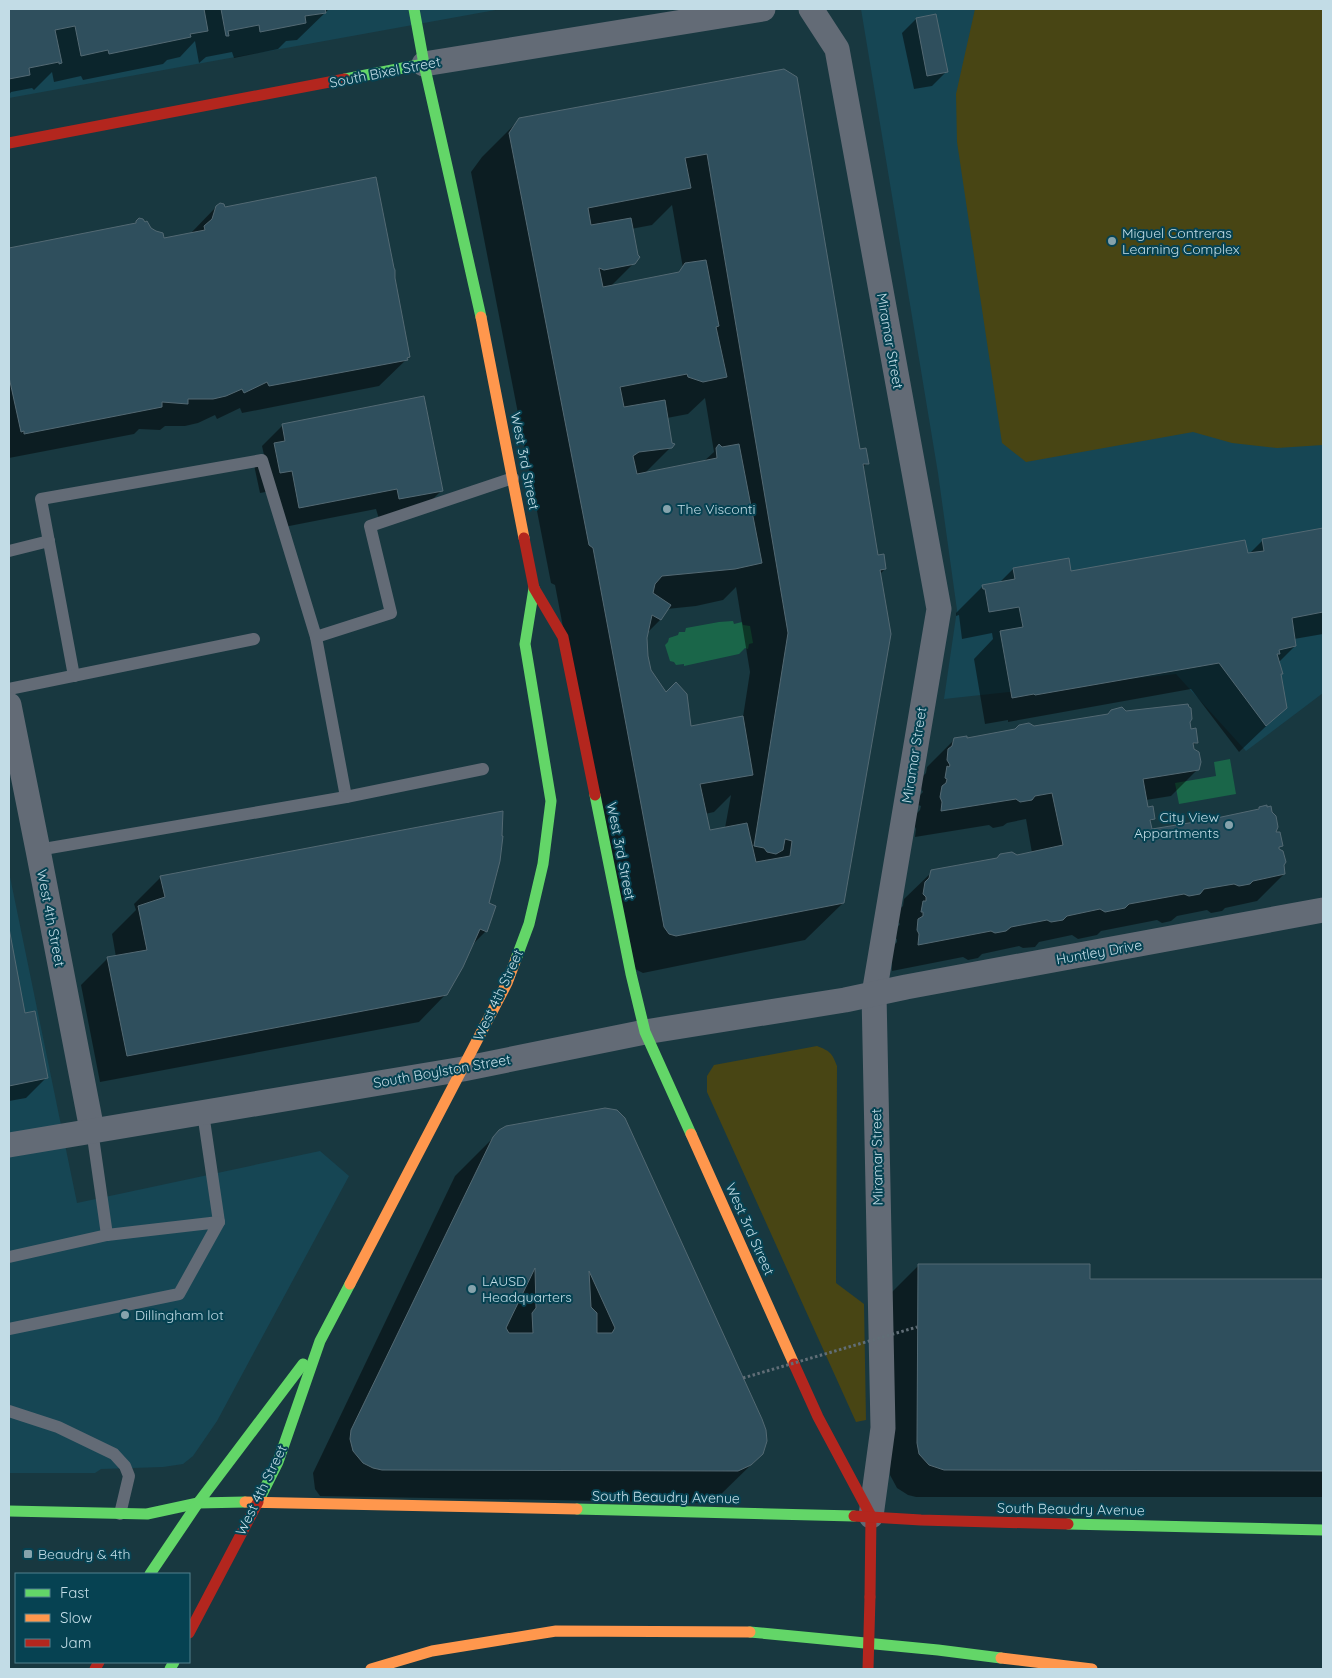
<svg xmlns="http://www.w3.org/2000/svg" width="1332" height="1678" viewBox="0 0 1332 1678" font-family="Quicksand,sans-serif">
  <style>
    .built { fill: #164654 }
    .green { fill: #484514 }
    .water { fill: #1a6649 }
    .shadow { fill: #0007; fill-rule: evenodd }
    .building { fill: #2f4f5d; stroke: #536973; fill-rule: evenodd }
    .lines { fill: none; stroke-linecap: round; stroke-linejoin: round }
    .lane { stroke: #636b76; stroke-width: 12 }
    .street { stroke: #636b76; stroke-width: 25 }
    .fast { stroke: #63d668; stroke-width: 11 }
    .slow { stroke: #ff974d; stroke-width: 11 }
    .jam { stroke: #b3261e; stroke-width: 11 }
    .path-bridge { stroke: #616e77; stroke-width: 3; stroke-dasharray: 2.5 2.5; stroke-linecap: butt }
    .jam-bridge { stroke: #b3261e; stroke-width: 11 }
    .poi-dot { fill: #86a3ac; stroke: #064252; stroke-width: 2 }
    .labels { text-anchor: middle; stroke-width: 4; stroke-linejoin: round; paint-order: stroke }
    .street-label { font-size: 14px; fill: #c2dce6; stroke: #064252 }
    .poi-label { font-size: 14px; fill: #c2dce6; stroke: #064252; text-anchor: start }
  </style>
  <rect width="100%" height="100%" fill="#183840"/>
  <!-- built -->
  <g class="built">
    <path d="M9,9H501L9,98Z"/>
    <path d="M861,9H1323V693L1246,751L1176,674L944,699L957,610L938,473Z"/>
    <path d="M9,872L77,1203L320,1151L349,1176L217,1421L193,1456L183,1464L163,1467L101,1469L95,1473H9Z"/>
  </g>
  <!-- green -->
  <g class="green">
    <path d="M975,9H1323V445L1277,448L1232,443L1193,432L1026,462L1002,443L957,142L956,94Z"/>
    <path d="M817,1046C830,1051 832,1053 837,1066L836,1283L864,1304L866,1420L856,1422L707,1092V1076L714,1065Z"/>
  </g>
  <!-- water -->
  <g class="water">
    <path d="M733,621L734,624L742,622L743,625L750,626L753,643L749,644L748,649L745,648L739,654L684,666V664L676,665L674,662L670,661L665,645L668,642L669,638L678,635L679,632H685L686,628L719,622Z"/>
    <path d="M1230,759L1236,794L1179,804L1175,783L1216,776L1214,762Z"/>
  </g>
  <!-- shadow -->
  <g class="shadow">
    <path d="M9,9H329L297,40L286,41L278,49L234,58L232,52L206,57L199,63L195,41L180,57L167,60L163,64L83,80L81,76L54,82L52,72L34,90L32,88L11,92L9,95Z"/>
    <path d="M935,15L946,72L932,86L914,89L902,33L916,19Z"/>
    <path d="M784,70L859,451L867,463L862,468L877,556L885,569L880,574L843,903L805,940L643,973L627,965L555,585L551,583L471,172L482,157L520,119ZM672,205L683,268L676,274L610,287L634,263L631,229L652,225ZM705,398L714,452L703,462L644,474L671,447L667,418L688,414ZM736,587L750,672L743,717L690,727L650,670L646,656L647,633L660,620L667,609L696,606L723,600ZM731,795L725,828L709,832L705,814L714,812Z"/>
    <path d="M217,206L393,278L409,357L379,386L242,413L240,408L217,419L215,415L198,423L185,426H165L160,430L139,429L134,434L9,458V377L10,381H12L9,364V249L133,225L137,222L150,229L163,240L190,234Z"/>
    <path d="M283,425L442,490L421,511L379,519L376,509L279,528L271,491L260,493L254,465L264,455L262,446Z"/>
    <path d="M1323,529V634L1294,639L1295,646L1278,663L1281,674L1280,675L1285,708L1239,752L1191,689L1008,722V720L985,724L974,659L993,639L992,633L962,639L959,615L956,616V613L983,586L999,583L1013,569L1070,572L1247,556L1263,540Z"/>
    <path d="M1126,712L1188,722L1190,730L1197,742L1192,746L1198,769L1171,796L1146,800L1147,808L1154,818L1149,823L1151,831L1193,824L1198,819L1211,820L1256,811L1259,808L1281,845L1277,849L1284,874L1257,901L1225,908L1222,911L1211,913L1207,910L1177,916L1171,921L1162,923L1157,920L1101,931L1097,935L1078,939L1072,935L1039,942L1035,947L1023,948L1019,946L982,954L978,958L968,960L963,957L892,971V962L890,957L892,947L897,942V939L895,938L896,929L900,924L897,921L898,910L903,906L904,899L932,872L1032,853L1026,819L1007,823L1003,826L993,828L989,825L915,837L916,829L914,825L915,815L920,810L921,806L918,805L920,795L923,792L920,787L922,777L926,773L927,767L954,740H966Z"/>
    <path d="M161,877L487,904L486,931L471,946L446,994L419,1022L100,1082L81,985L108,958L116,957L112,934L136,910L134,904Z"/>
    <path d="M9,935L24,1014L47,1077L26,1098L9,1101Z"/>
    <path d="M500,1131L757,1459L712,1503L320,1496L315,1489L313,1473L455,1176Z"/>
    <path d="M919,1265L1089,1280H1323V1497H916L908,1495L897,1488L890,1475L892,1292Z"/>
  </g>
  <!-- building -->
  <g class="building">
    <path d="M9,9H204L208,31L190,34L191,37L109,54L108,50L81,56L75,26L55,30L62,63L59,64V62L29,68L30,75L9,79Z"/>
    <path d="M221,9H325L326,13L305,16L306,23L260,32L259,25L228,31L229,36H226Z"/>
    <path d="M936,14L948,72L927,76L916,18Z"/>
    <path d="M784,69L797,77L860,449L866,448L869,464H863L878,555L884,554L886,569L880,570L891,634L844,903L676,936L669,934L664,927L593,548L589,545L509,133L519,118ZM707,154L788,633L754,846L764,848L767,852L776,854L783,850L785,839L792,841L790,856L756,862L747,823L710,830L700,784L753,775L743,716L691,726L687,694L676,682L666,692L651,670L648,656L647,638L652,615L661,620L671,605L653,593L655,584L662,576L735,569L762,563L739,444L722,447L719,444L716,448L717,458L637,474L633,456L639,452L672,448L675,444L672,443L665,400L624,407L620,387L687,374L688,377L703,382L727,377L716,327L719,326L706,260L685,263L679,272L603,287L599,268L604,270L635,264L640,257L638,255L631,218L591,225L588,208L691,188L685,158Z"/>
    <path d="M376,177L394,268L395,270V278L410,357L407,358L408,360L269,386L267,382L244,393L242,389L226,396L213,399H188V404L162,402V407L24,434V431L21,432L9,377V248L136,223V221L139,218L143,219L145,222L147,221L151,228L156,231L163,233L164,238L205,230L204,226L212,219L216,206L220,203L224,204L225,207Z"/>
    <path d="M424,396L443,491L399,499L397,489L299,508L292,471L280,473L274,443L285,441L282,424Z"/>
    <path d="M1323,528V612L1292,618L1296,646L1279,650L1280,654H1277L1283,674H1281L1287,708L1266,726L1219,663L1035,695L1034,694L1012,698L1000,631L1023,627L1019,607L989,612L985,589H983L982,585L1015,579L1013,568L1069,558L1071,571L1245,540L1248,553L1264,551L1262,539Z"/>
    <path d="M1188,704L1189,707L1191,708L1192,719L1190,722L1191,729L1196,728L1198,743H1193L1194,749L1199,752L1201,762L1199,770L1143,779L1148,807L1153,806L1155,819L1150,820L1152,829L1195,822L1197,818L1208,815L1212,819L1259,809V807L1267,805V807L1271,806L1272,812L1276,816L1278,827L1276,832H1280L1283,846L1279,847V849L1283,851L1286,862L1284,865L1285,874L1253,881L1250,884L1239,886L1234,884L1204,889L1200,894L1189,896L1184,894L1129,904L1125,908L1105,912L1100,909L1067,916L1063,920L1051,922L1047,920L1011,927L1006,931L995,933L991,931L918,945L919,934L917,930L918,919L923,916V912H921L923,901H926V897L923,894L925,882L929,878L931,870L997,858L1000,854L1012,852L1017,855L1063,845L1052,793L1035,796L1032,800L1020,802L1016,799L941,811L942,802L940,797L942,786L946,783L947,779L945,778L947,766L949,767L950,765L947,760L948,749L952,746L954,738L967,736V738L1015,729L1019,725L1029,723L1034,726L1108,714L1111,710L1122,707L1126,711Z"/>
    <path d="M503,811L502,836H503L500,861L489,903L496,906L487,932L480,929L463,967L447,995L127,1056L107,957L147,950L138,906L165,897L160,876Z"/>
    <path d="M9,928L25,1013L35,1011L48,1078L9,1086Z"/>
    <path d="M605,1108L617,1110L625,1118L762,1419L766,1430L767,1441L763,1454L751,1465L738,1471L382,1470L373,1468L363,1463L353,1451L350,1439L351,1430L493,1137L499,1130L506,1126ZM535,1268L536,1308L532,1313L533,1333H509L506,1328ZM589,1271L615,1328L612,1333H597V1313L591,1307Z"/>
    <path d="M918,1264H1090V1279H1323V1471L944,1470L929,1465L919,1454L917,1443Z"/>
  </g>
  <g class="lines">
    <!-- lane -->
    <g class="lane">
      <path d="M9,551L49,541"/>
      <path d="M74,676L41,499L262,460L316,637"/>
      <path d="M9,689L254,639"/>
      <path d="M346,797L316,637L391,613L370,526L513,478"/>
      <path d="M38,850L346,797L483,769"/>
      <path d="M203,1113L219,1222"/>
      <path d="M92,1130L107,1235"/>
      <path d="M9,1257L107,1235L219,1222L179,1294L9,1329"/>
      <path d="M9,1411L58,1427L114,1454L125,1466L129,1476L120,1514"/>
    </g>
    <!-- street -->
    <g class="street">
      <path d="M811,9L837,49L939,609L874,994L883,1428L871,1516"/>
      <path d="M424,64L763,9"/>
      <path d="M9,705L38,850L92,1130"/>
      <path d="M9,1145L463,1069L645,1032L845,1000L906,987L1323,910"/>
    </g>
    <!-- fast -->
    <g class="fast">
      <path d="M414,9L424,64L481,317"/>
      <path d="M345,79L424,64"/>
      <path d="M595,795L631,974L645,1032L691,1134"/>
      <path d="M516,959L529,924L543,864L551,801L525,644L534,588"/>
      <path d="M258,1502L278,1462L320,1341L350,1284"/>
      <path d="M577,1509L854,1516"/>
      <path d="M9,1511L147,1514L198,1503L245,1502"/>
      <path d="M1068,1524L1323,1530"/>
      <path d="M150,1574L198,1503L303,1364"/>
      <path d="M750,1632L938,1650L1001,1658"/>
      <path d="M170,1669L174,1662"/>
    </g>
    <!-- slow -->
    <g class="slow">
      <path d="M481,317L524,538"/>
      <path d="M691,1134L794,1364"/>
      <path d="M350,1284L507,983L516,959"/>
      <path d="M245,1502L577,1509"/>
      <path d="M1001,1658L1092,1669"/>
      <path d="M371,1669L432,1651L556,1631L750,1632"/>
    </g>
    <!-- jam -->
    <g class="jam">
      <path d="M9,143L345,79"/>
      <path d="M524,538L534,588L563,637L595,795"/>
      <path d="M794,1364L818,1417L871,1516L870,1597"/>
      <path d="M854,1516L921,1520L1068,1524"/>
      <path d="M189,1633L258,1502"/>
      <path d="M95,1669L99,1662"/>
    </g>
    <!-- path-bridge -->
    <path class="path-bridge" d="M743,1378L917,1327"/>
    <!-- jam-bridge -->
    <path class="jam-bridge" d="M868,1669L870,1597"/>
  </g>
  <!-- markers -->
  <g class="poi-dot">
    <circle cx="1112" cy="241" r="5"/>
    <circle cx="667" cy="509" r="5"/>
    <circle cx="1229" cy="825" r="5"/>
    <circle cx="472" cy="1289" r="5"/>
    <circle cx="125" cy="1315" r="5"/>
    <rect x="23" y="1549" width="10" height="10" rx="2.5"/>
  </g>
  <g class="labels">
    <!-- street labels -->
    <g class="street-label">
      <text transform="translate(385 72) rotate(-11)" y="5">South Bixel Street</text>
      <text transform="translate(890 341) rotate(80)" y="5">Miramar Street</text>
      <text transform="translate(525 461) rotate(79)" y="5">West 3rd Street</text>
      <text transform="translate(914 755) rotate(-81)" y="5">Miramar Street</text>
      <text transform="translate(621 851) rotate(79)" y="5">West 3rd Street</text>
      <text transform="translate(51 918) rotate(79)" y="5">West 4th Street</text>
      <text transform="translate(1099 952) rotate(-10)" y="5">Huntley Drive</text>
      <text transform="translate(498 995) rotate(-65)" y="5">West 4th Street</text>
      <text transform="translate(442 1071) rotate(-10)" y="5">South Boylston Street</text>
      <text transform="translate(877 1157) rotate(-91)" y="5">Miramar Street</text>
      <text transform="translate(750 1229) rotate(66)" y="5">West 3rd Street</text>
      <text transform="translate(261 1490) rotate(-64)" y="5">West 4th Street</text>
      <text transform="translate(666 1497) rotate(1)" y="5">South Beaudry Avenue</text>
      <text transform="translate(1071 1509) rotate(1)" y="5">South Beaudry Avenue</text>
    </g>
    <!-- poi labels -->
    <g class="poi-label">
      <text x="1122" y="238">Miguel Contreras<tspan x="1122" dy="16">Learning Complex</tspan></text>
      <text x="677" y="514">The Visconti</text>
      <text x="1219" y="822" text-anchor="end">City View<tspan x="1219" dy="16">Appartments</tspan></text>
      <text x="482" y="1286">LAUSD<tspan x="482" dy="16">Headquarters</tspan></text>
      <text x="135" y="1320">Dillingham lot</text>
      <text x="38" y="1559">Beaudry &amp; 4th</text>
    </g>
  </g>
  <!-- border -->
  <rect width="1332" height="1678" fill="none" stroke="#c2dce6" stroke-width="20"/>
  <!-- legend -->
  <rect x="15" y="1573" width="175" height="90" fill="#064252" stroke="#51808d"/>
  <rect x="25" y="1589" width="25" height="8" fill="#63d668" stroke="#51808d"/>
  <text x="60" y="1598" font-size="15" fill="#c2dce6">Fast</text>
  <rect x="25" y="1614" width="25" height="8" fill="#ff974d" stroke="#51808d"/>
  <text x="60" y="1623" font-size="15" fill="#c2dce6">Slow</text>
  <rect x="25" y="1639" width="25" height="8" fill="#b3261e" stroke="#51808d"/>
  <text x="60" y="1648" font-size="15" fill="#c2dce6">Jam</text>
</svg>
